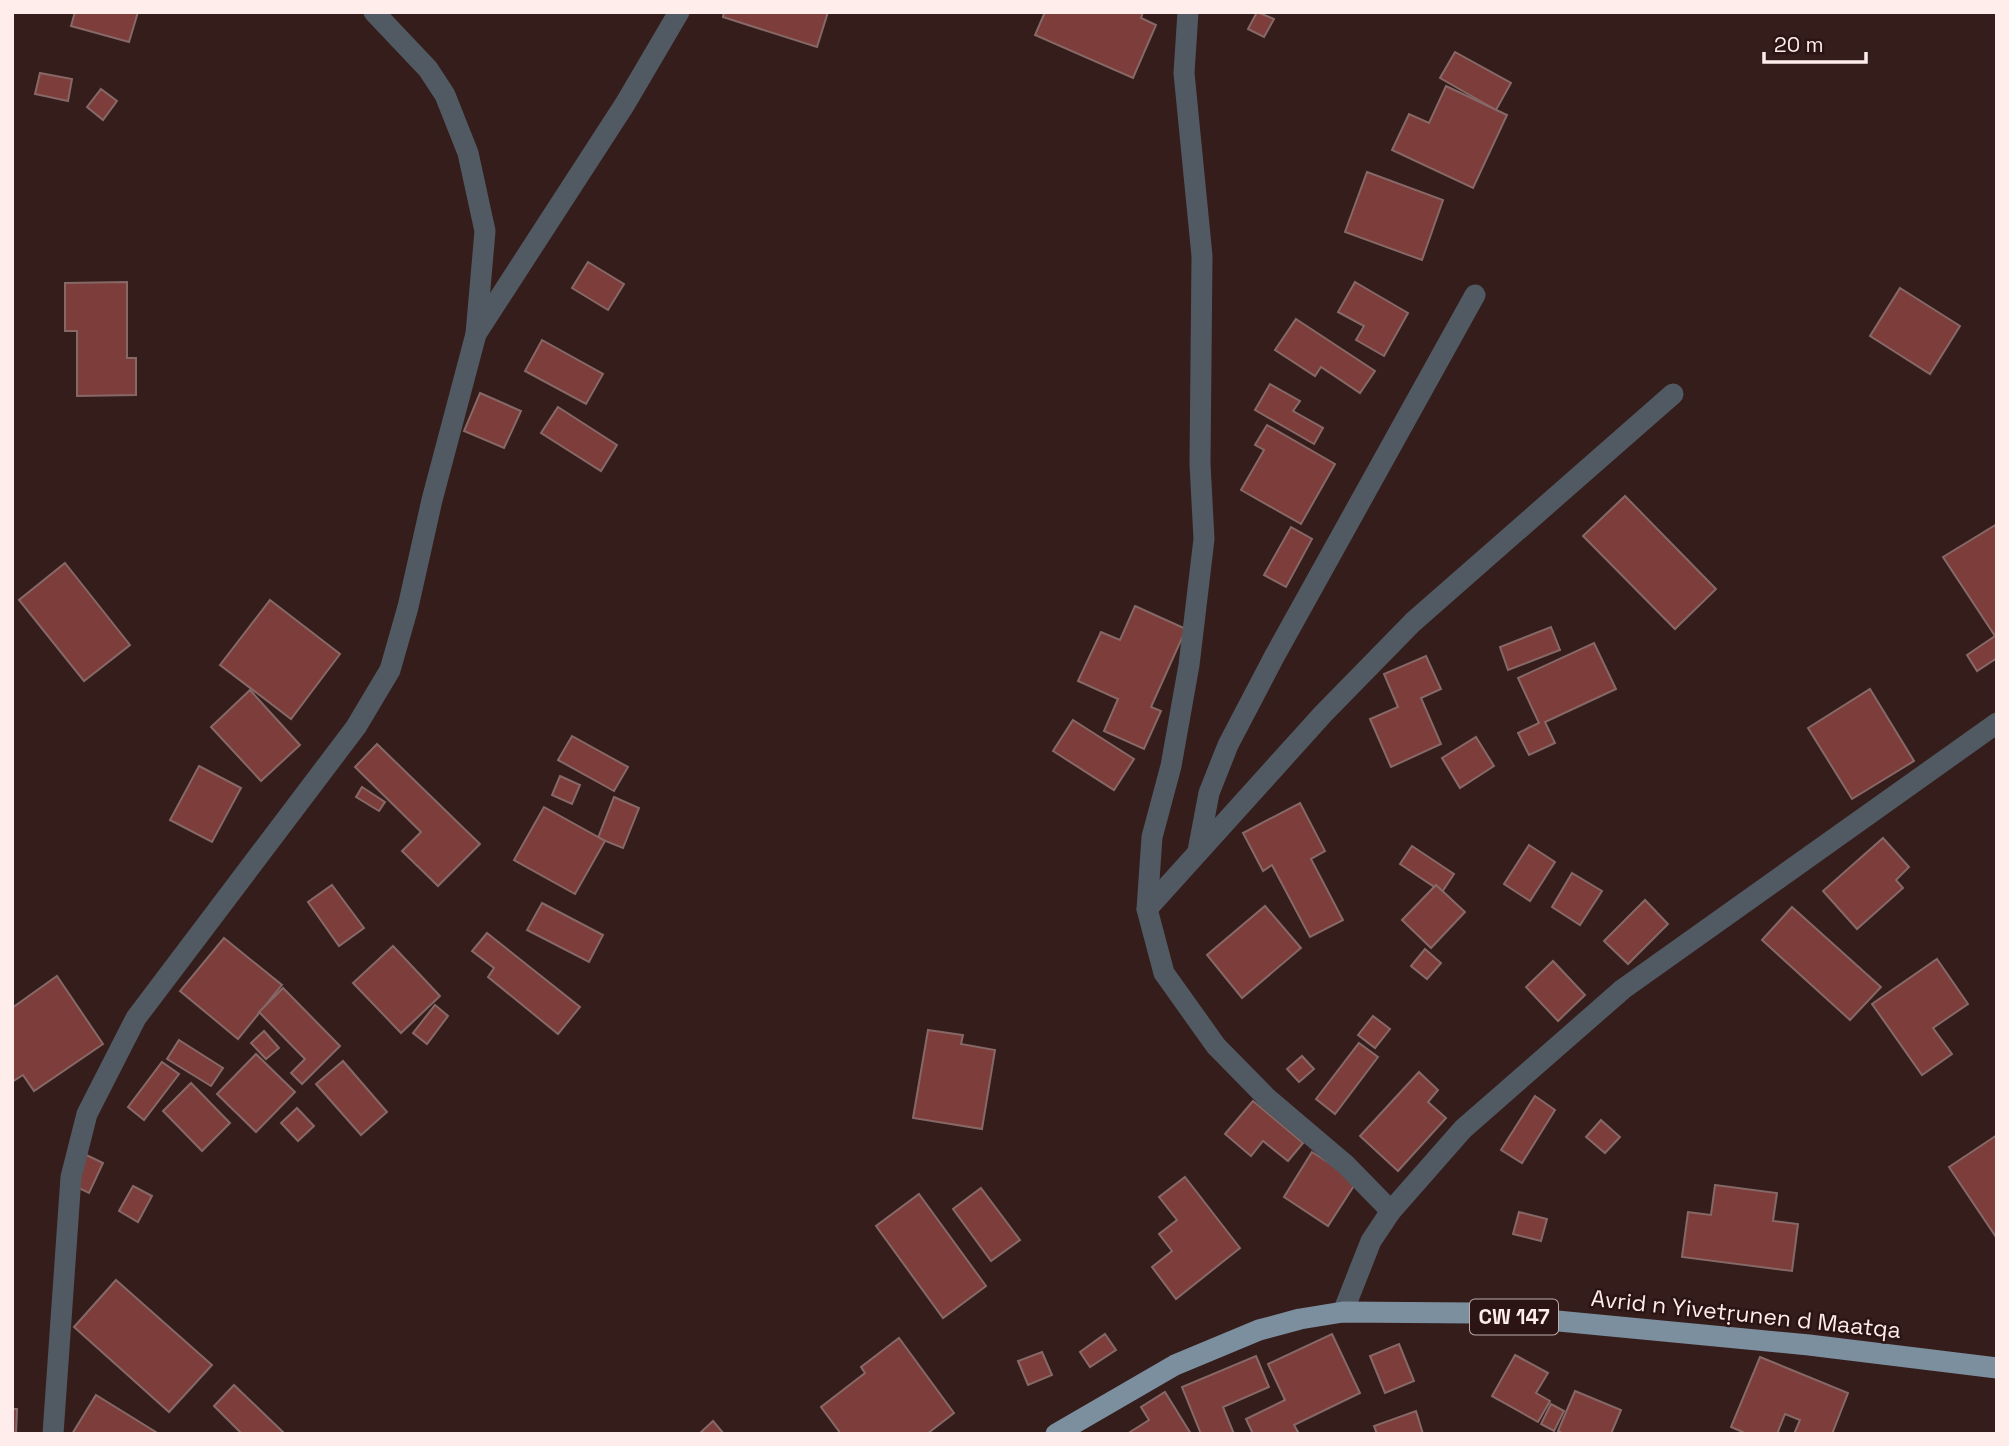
<svg xmlns="http://www.w3.org/2000/svg" width="2009" height="1446" viewBox="0 0 2009 1446" font-family="'Space Grotesk',sans-serif">
  <style>
    .building { fill: #7d3d3b; stroke: #866967; stroke-width: 2 }
    .lines { fill: none; stroke-linecap: round; stroke-linejoin: round }
    .minor { stroke: #515a62; stroke-width: 21 }
    .tertiary { stroke: #515a62; stroke-width: 21 }
    .primary { stroke: #7c8f9f; stroke-width: 21 }
    .labels { text-anchor: middle; stroke-width: 5; stroke-linejoin: round; paint-order: stroke }
    .shield { fill: #2b1413; stroke: #bfacaa; stroke-width: 2 }
    .shield-label { font-size: 21px; font-weight: bold; fill: #feedeb }
    .street-label { font-size: 23px; fill: #feedeb; stroke: #2b1413 }
  </style>
  <rect width="100%" height="100%" fill="#351d1c"/>
  <!-- building -->
  <g class="building">
    <path d="M75,12H138L129,42L71,26Z"/>
    <path d="M724,12H828L817,47L723,17Z"/>
    <path d="M1045,12H1143L1141,18L1156,25L1133,78L1035,35Z"/>
    <path d="M1257,12L1274,19L1264,37L1248,29Z"/>
    <path d="M1455,52L1511,83L1496,110L1440,78Z"/>
    <path d="M40,73L72,79L68,101L35,94Z"/>
    <path d="M1446,86L1507,115L1473,188L1392,150L1409,114L1429,123Z"/>
    <path d="M101,89L117,101L103,120L87,107Z"/>
    <path d="M1367,172L1443,200L1422,260L1345,232Z"/>
    <path d="M588,262L624,284L608,310L572,288Z"/>
    <path d="M127,282V358H136V395L77,396V331H65V283Z"/>
    <path d="M1355,282L1408,313L1384,356L1356,340L1364,326L1338,312Z"/>
    <path d="M1900,288L1960,326L1930,374L1870,336Z"/>
    <path d="M1296,319L1375,371L1360,393L1321,367L1315,376L1275,350Z"/>
    <path d="M542,340L603,374L586,404L525,371Z"/>
    <path d="M1270,384L1300,401L1293,411L1323,428L1314,444L1255,410Z"/>
    <path d="M480,393L521,411L504,448L464,431Z"/>
    <path d="M558,407L617,445L601,471L541,433Z"/>
    <path d="M1267,425L1335,464L1301,524L1241,490L1264,450L1255,445Z"/>
    <path d="M1625,496L1716,589L1675,629L1583,536Z"/>
    <path d="M1997,524V658L1977,671L1967,655L1995,636L1943,557Z"/>
    <path d="M1291,527L1312,539L1286,587L1264,575Z"/>
    <path d="M65,563L130,645L84,681L19,600Z"/>
    <path d="M270,600L340,654L291,719L220,665Z"/>
    <path d="M1135,606L1186,629L1151,707L1161,711L1144,749L1104,731L1118,699L1078,681L1101,632L1120,640Z"/>
    <path d="M1551,627L1560,650L1508,670L1500,647Z"/>
    <path d="M1594,643L1616,689L1545,722L1555,743L1529,755L1518,733L1539,723L1518,678Z"/>
    <path d="M1426,656L1441,689L1421,698L1441,744L1391,767L1370,719L1398,707L1384,674Z"/>
    <path d="M1870,689L1914,761L1852,799L1808,728Z"/>
    <path d="M250,690L300,745L261,781L211,727Z"/>
    <path d="M1073,720L1134,759L1114,790L1053,751Z"/>
    <path d="M572,736L628,767L614,791L558,760Z"/>
    <path d="M1476,737L1494,766L1460,788L1442,758Z"/>
    <path d="M377,744L480,844L438,886L402,851L421,832L355,767Z"/>
    <path d="M199,766L241,788L212,842L170,820Z"/>
    <path d="M560,776L580,785L572,804L552,795Z"/>
    <path d="M362,787L385,802L379,811L356,797Z"/>
    <path d="M614,797L639,808L623,848L598,838Z"/>
    <path d="M1300,803L1325,851L1311,859L1343,920L1310,937L1272,865L1263,871L1243,833Z"/>
    <path d="M544,807L605,841L575,894L514,860Z"/>
    <path d="M1883,838L1909,867L1896,880L1903,888L1857,929L1823,891Z"/>
    <path d="M1529,845L1555,862L1530,901L1504,884Z"/>
    <path d="M1412,846L1454,874L1442,892L1400,864Z"/>
    <path d="M1572,873L1602,891L1580,925L1552,907Z"/>
    <path d="M332,885L364,928L339,946L308,902Z"/>
    <path d="M1436,885L1465,912L1431,948L1402,920Z"/>
    <path d="M1645,900L1668,924L1628,964L1604,941Z"/>
    <path d="M542,903L603,935L589,962L527,930Z"/>
    <path d="M1265,906L1301,948L1242,998L1207,955Z"/>
    <path d="M1792,907L1881,987L1850,1020L1762,940Z"/>
    <path d="M487,933L580,1007L558,1034L488,977L494,968L472,951Z"/>
    <path d="M224,938L282,985L238,1039L180,991Z"/>
    <path d="M393,946L440,996L401,1033L353,983Z"/>
    <path d="M1425,949L1441,963L1427,979L1411,966Z"/>
    <path d="M1937,959L1968,1004L1933,1028L1952,1054L1922,1075L1872,1004Z"/>
    <path d="M1553,961L1585,995L1558,1021L1526,987Z"/>
    <path d="M57,976L103,1044L34,1091L23,1075L12,1082V1008Z"/>
    <path d="M283,988L340,1046L302,1084L291,1073L305,1059L259,1012Z"/>
    <path d="M435,1005L448,1016L427,1044L413,1033Z"/>
    <path d="M1373,1016L1390,1029L1375,1048L1358,1035Z"/>
    <path d="M928,1030L963,1035L961,1044L995,1050L982,1129L913,1118Z"/>
    <path d="M264,1031L279,1048L266,1059L251,1043Z"/>
    <path d="M179,1040L223,1068L211,1086L167,1059Z"/>
    <path d="M1359,1043L1378,1057L1335,1114L1316,1099Z"/>
    <path d="M256,1054L295,1092L256,1132L217,1094Z"/>
    <path d="M1302,1056L1314,1069L1299,1082L1287,1069Z"/>
    <path d="M343,1061L387,1112L361,1135L316,1084Z"/>
    <path d="M162,1062L179,1074L144,1120L128,1107Z"/>
    <path d="M1419,1072L1438,1090L1428,1102L1446,1118L1398,1171L1360,1136Z"/>
    <path d="M191,1083L230,1123L202,1151L163,1111Z"/>
    <path d="M1535,1096L1555,1110L1522,1163L1501,1150Z"/>
    <path d="M1253,1101L1303,1143L1288,1161L1263,1141L1251,1156L1225,1134Z"/>
    <path d="M297,1108L314,1126L298,1141L281,1123Z"/>
    <path d="M1601,1120L1620,1137L1605,1153L1586,1137Z"/>
    <path d="M1997,1135V1237H1996L1949,1167Z"/>
    <path d="M78,1151L103,1163L89,1193L64,1181Z"/>
    <path d="M1312,1152L1357,1181L1328,1226L1284,1197Z"/>
    <path d="M1185,1177L1240,1248L1176,1299L1152,1267L1172,1251L1159,1234L1177,1220L1159,1197Z"/>
    <path d="M1715,1185L1777,1193L1773,1221L1798,1224L1792,1271L1682,1257L1688,1212L1711,1215Z"/>
    <path d="M133,1186L152,1196L138,1222L119,1211Z"/>
    <path d="M981,1188L1020,1240L991,1261L953,1209Z"/>
    <path d="M919,1194L986,1286L943,1318L876,1226Z"/>
    <path d="M1519,1212L1547,1219L1541,1241L1513,1234Z"/>
    <path d="M116,1280L212,1365L169,1412L74,1327Z"/>
    <path d="M1105,1334L1116,1350L1090,1367L1080,1352Z"/>
    <path d="M1332,1334L1360,1393L1294,1425L1298,1432L1293,1434H1253L1246,1419L1285,1400L1268,1364Z"/>
    <path d="M899,1338L954,1413L927,1434H841L821,1407L865,1373L861,1367Z"/>
    <path d="M1399,1344L1414,1381L1385,1393L1370,1356Z"/>
    <path d="M1042,1352L1052,1375L1028,1385L1018,1361Z"/>
    <path d="M1515,1355L1548,1373L1536,1393L1550,1401L1538,1422L1492,1396Z"/>
    <path d="M1256,1356L1269,1387L1223,1407L1234,1434H1201L1182,1387Z"/>
    <path d="M1760,1357L1848,1393L1832,1434H1794L1800,1420L1785,1414L1777,1434H1747L1731,1427Z"/>
    <path d="M234,1385L285,1434H242L214,1406Z"/>
    <path d="M1575,1391L1621,1410L1611,1434H1564L1558,1431Z"/>
    <path d="M1165,1392L1191,1434H1127L1149,1420L1141,1407Z"/>
    <path d="M96,1395L159,1434H72Z"/>
    <path d="M1551,1404L1564,1411L1554,1431L1541,1424Z"/>
    <path d="M12,1409H17L16,1434H12Z"/>
    <path d="M1416,1411L1423,1434H1377L1374,1426Z"/>
    <path d="M713,1421L724,1434H699Z"/>
  </g>
  <g class="lines">
    <!-- minor -->
    <g class="minor">
      <path d="M374,12L428,69L445,95L468,153L485,231L476,334"/>
      <path d="M1188,12L1184,73L1202,256L1200,464L1204,539L1189,665L1171,766L1152,837L1147,909L1164,973L1216,1046L1267,1098L1346,1165L1391,1211"/>
      <path d="M1198,851L1209,793L1228,745L1274,657L1475,295"/>
      <path d="M1147,909L1323,714L1413,622L1673,394"/>
    </g>
    <!-- tertiary -->
    <g class="tertiary">
      <path d="M1343,1312L1371,1241L1391,1211L1463,1129L1623,989L1997,723"/>
      <path d="M53,1434L71,1177L87,1114L136,1018L356,727L390,670L408,607L432,500L476,334L625,104L679,12"/>
    </g>
    <!-- primary -->
    <path class="primary" d="M1056,1434L1175,1365L1259,1330L1300,1319L1343,1312L1474,1313L1809,1345L1997,1368"/>
  </g>
  <g class="labels">
    <!-- shield labels -->
    <rect class="shield" x="1470" y="1299.5" width="88" height="35" rx="5"/>
    <g class="shield-label">
      <text x="1514" y="1324">CW 147</text>
    </g>
    <!-- street labels -->
    <g class="street-label">
      <text transform="translate(1746 1314) rotate(6)" y="8">Avrid n Yivetṛunen d Maatqa</text>
    </g>
  </g>
  <!-- border -->
  <rect width="2009" height="1446" fill="none" stroke="#feedeb" stroke-width="28"/>
  <!-- scale -->
  <path d="M1764 52v10h102v-10" fill="none" stroke="#feedeb" stroke-width="3.5"/>
  <text x="1774" y="52" font-size="21" fill="#feedeb" stroke="#2b1413" stroke-width="5" paint-order="stroke">20 m</text>
</svg>
